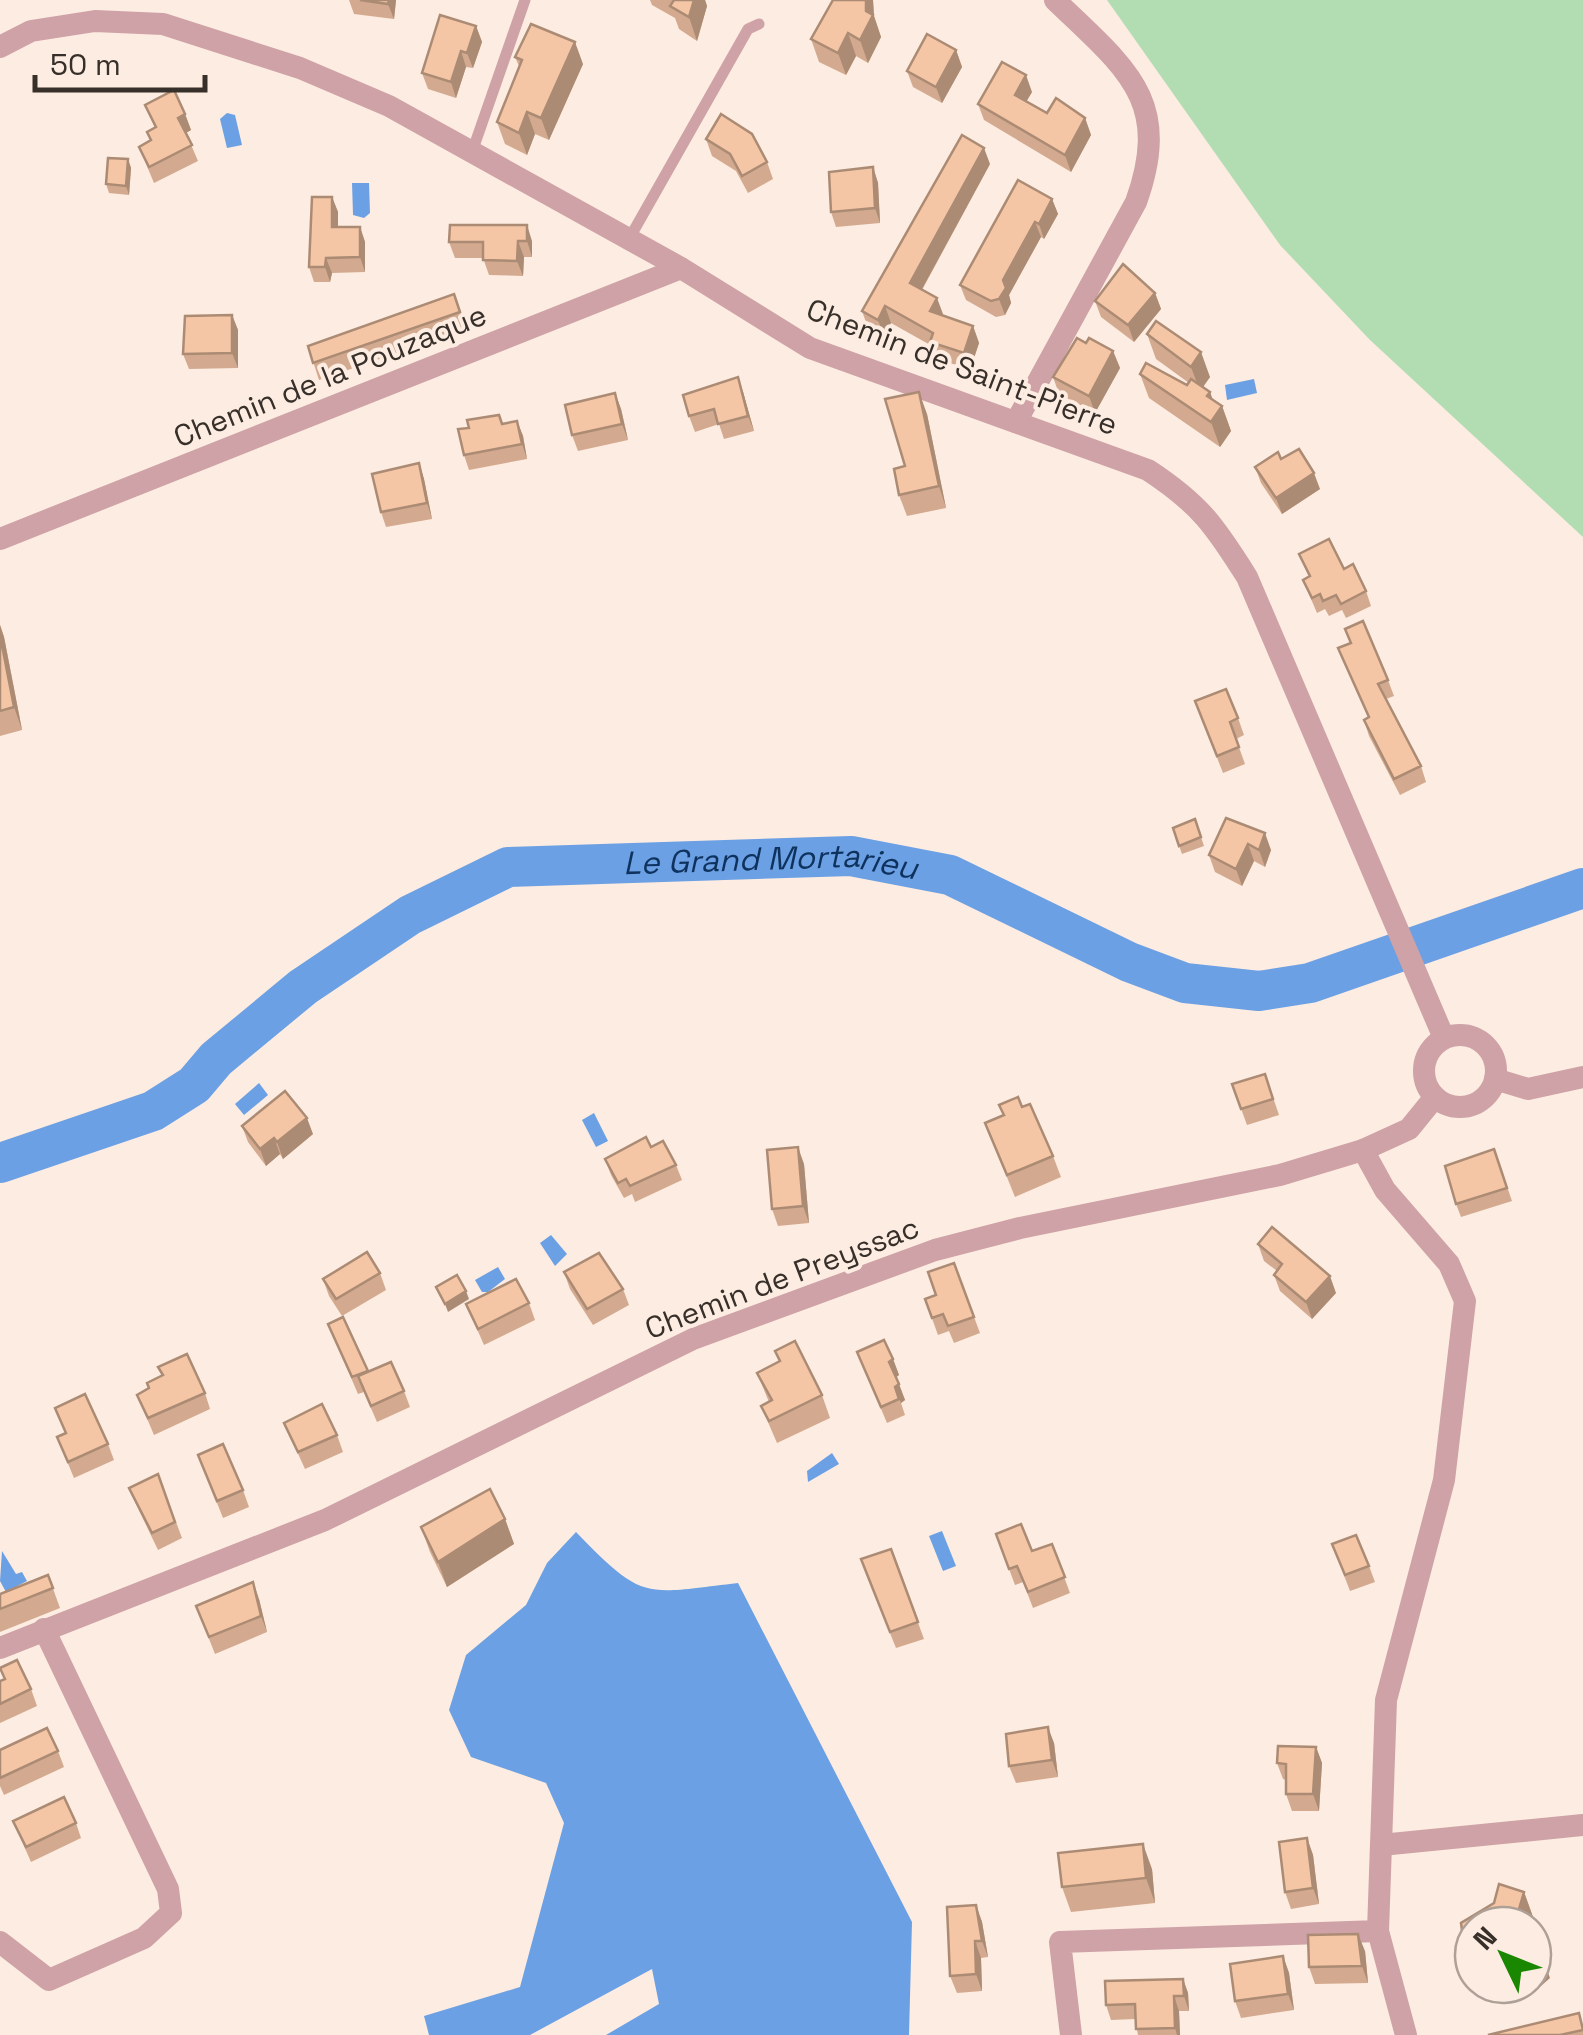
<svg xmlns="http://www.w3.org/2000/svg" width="1583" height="2035" viewBox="0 0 1583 2035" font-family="'Space Grotesk',sans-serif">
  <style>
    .green { fill: #b2dcb1 }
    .water { fill: #6ba0e4 }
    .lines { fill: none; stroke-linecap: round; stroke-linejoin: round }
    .river { stroke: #6ba0e4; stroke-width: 40 }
    .lane { stroke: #cea2a6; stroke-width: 11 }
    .street { stroke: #cea2a6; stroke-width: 22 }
    .wall { fill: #d3aa8f }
    .shaded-wall { fill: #ac8b74 }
    .building { fill: #f5c6a6; stroke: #ac8b74; stroke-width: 2.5 }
    .labels { text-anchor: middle; stroke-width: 8; stroke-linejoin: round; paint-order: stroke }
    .street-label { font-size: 30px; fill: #372f29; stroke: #fdece1 }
    .water-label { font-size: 32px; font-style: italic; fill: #0e325d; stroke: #fdece1 }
  </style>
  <rect width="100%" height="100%" fill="#fdece1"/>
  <!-- green -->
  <path class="green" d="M1107,0H1583V537L1370,340L1280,245Z"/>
  <!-- water -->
  <g class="water">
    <path d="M227,113L235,115L242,145L227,148L220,119Z"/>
    <path d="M352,183H369L370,213L364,218L353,215Z"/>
    <path d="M1254,379L1257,393L1227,400L1225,385Z"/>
    <path d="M259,1083L268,1095L244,1115L235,1104Z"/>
    <path d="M594,1113L608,1141L596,1147L582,1120Z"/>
    <path d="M551,1235L567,1254L555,1266L540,1243Z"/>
    <path d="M498,1267L505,1279L488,1292H482L475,1280Z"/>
    <path d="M832,1453L839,1464L808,1482L807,1471Z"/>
    <path d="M942,1531L956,1566L943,1571L929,1536Z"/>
    <path d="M576,1532C644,1602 643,1594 738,1583L912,1922L909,2035H606L659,2004L652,1969L530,2035H429L424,2016L520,1987L564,1823L546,1783L471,1757L449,1710L466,1655L526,1605L547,1563Z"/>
    <path d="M2,1551L16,1574L22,1572L27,1581L6,1592L0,1581Z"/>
  </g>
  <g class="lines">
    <!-- river -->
    <path class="river" id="s1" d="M0,1163L153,1111L194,1085L216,1059L303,987L410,915L508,867L851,856L950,875L1129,962L1185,983L1259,991L1310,983L1583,888"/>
    <!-- lane -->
    <g class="lane">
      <path d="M472,152L525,0"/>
      <path d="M629,239L748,29L759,24"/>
    </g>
    <!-- street -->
    <g class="street">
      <path d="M0,47L31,31L95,21L163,24L300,68L389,106L681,268L810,348L1148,470C1200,504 1215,526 1247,577L1444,1038"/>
      <path d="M1016,422L1136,202C1173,99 1125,68 1055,0"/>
      <path d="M0,539L681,268"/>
      <circle cx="1460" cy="1071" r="36"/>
      <path d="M1495,1079L1528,1089L1583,1077"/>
      <path d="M0,1648L325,1520L693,1339L935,1250L1020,1228L1280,1175L1363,1150L1409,1129L1435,1097"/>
      <path d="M1381,1845L1583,1825"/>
      <path d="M1378,1931L1406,2035"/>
      <path d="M0,1942L49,1980L144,1938L171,1913L168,1889L44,1629"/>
      <path d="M1071,2035L1060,1942L1378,1931L1386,1700L1444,1480L1465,1301L1449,1264L1385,1190L1363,1150"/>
    </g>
  </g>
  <!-- wall -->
  <g class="wall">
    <path d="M349,0H396L394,19L354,14Z"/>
    <path d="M650,0H705L707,6L697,41L679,29L675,18L652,5Z"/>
    <path d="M833,0H873L874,16L881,37L868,63L856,56L846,75L819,62L811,39Z"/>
    <path d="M476,26L482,42L473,68L466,67L456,98L428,89L422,73Z"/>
    <path d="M956,50L962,67L942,103L913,87L907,71Z"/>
    <path d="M515,57L583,64L549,140L535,134L527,155L505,144L497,122L519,66Z"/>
    <path d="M1032,92L1026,101L1047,113L1085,118L1091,135L1071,172L984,120L978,104Z"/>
    <path d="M145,105L185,114L191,130L186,133L198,161L154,183L139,147L150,140L155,128Z"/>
    <path d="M706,139L767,162L773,179L748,193L736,171L712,156Z"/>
    <path d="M128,159L131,168L129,195L109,193L106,184Z"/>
    <path d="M990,164L922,290L942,316L973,326L979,343L970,370L936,358L932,346L891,323L884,336L868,328L862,311Z"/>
    <path d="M873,167L878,183L880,223L836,227L831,212Z"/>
    <path d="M332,197L338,212V227H360L365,242V272L332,273L330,282H314L309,267Z"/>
    <path d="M1052,199L1058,214L1044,239L1041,237L1009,295L1011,303L1005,315L996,317L966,300L960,285Z"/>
    <path d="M532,241V257H524L523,276L489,275L483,258H455L449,242Z"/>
    <path d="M1155,293L1161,309L1134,342L1101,317L1095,301Z"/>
    <path d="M454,294L466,329L319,380L308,346Z"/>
    <path d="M232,315L238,330V368L189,369L183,354Z"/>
    <path d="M1147,334L1210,377L1203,387L1210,392L1213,400L1222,406L1231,431L1220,447L1149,398L1140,374L1187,385L1189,383L1156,359Z"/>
    <path d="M1086,343L1113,351L1120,368L1095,413L1059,394L1053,377Z"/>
    <path d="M743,392L754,431L724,439L719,424L695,432L689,416Z"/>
    <path d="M615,393L621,409L628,440L578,451L572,435Z"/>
    <path d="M927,414L946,508L907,516L899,495L905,466Z"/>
    <path d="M517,421L523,436L527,459L469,470L464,455L503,424Z"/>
    <path d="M1281,459L1320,489L1282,514L1261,483L1255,467Z"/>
    <path d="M419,463L424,479L432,519L386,527L381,512Z"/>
    <path d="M1299,554L1344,569L1366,591L1371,606L1346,618L1342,610L1329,616L1325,609L1317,613L1303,580L1309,577Z"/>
    <path d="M0,625L4,637L22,730L0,736Z"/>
    <path d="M1345,629L1388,680L1394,696L1386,699L1421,766L1426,782L1400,795L1369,736L1364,720L1368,717L1338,648L1350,643Z"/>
    <path d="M1195,701L1238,718L1244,735L1236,739L1245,764L1223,773Z"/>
    <path d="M1226,818L1271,850L1265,867L1254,861L1242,886L1215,872L1209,855Z"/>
    <path d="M1195,819L1204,846L1182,854L1173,828Z"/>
    <path d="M1265,1074L1279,1115L1247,1125L1232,1084Z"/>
    <path d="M1022,1107L1053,1156L1061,1177L1015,1197L985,1123Z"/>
    <path d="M242,1126L313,1134L283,1159L280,1154L266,1166L248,1142Z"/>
    <path d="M651,1147L676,1165L682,1180L635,1202L632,1194L624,1198L611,1175L605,1159Z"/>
    <path d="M1494,1149L1512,1201L1461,1217L1456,1204Z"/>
    <path d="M804,1164L809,1223L778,1226L772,1209Z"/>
    <path d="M1258,1244L1336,1293L1312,1319L1280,1291L1274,1275L1277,1271L1264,1261Z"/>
    <path d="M954,1263L980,1333L954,1343L949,1331L938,1335L925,1299L936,1295Z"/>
    <path d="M564,1272L623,1289L629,1305L593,1325L570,1289Z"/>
    <path d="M380,1273L386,1290L342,1316L329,1296L323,1279Z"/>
    <path d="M529,1303L535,1320L484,1345L466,1304Z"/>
    <path d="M328,1324L368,1371L404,1391L410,1407L377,1422L364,1392L358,1394Z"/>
    <path d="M775,1351L822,1395L830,1418L777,1443L761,1406L769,1402L757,1373L779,1362Z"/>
    <path d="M857,1352L893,1359L899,1375L896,1377L905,1400L901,1403L905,1415L887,1423Z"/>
    <path d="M158,1367L205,1393L210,1409L154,1435L137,1395L149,1389L162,1376Z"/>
    <path d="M55,1408L108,1444L114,1460L74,1478L57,1437L65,1433Z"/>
    <path d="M284,1423L337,1435L343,1452L305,1469Z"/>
    <path d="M198,1455L243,1490L249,1507L223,1518Z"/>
    <path d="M158,1474L182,1538L158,1550L136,1504L129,1488Z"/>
    <path d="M505,1519L514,1544L447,1587L430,1552L421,1527Z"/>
    <path d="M996,1534L1032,1551L1052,1544L1070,1593L1033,1608L1023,1582L1015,1585Z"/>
    <path d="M1332,1544L1369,1566L1375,1582L1350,1591Z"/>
    <path d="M891,1549L924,1639L896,1648L867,1576Z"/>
    <path d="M48,1575L60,1608L0,1632V1594Z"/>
    <path d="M259,1599L267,1632L215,1654L196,1606Z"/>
    <path d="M0,1668L31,1689L37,1706L0,1723V1681L4,1679Z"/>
    <path d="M1054,1743L1058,1777L1016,1783L1009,1766Z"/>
    <path d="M1316,1747L1322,1763L1319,1811H1292L1286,1794V1780L1283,1779L1277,1763Z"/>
    <path d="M0,1750L58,1751L64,1767L4,1795L0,1786Z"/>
    <path d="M13,1821L76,1823L81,1838L31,1862Z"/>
    <path d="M1307,1838L1313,1855L1319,1904L1291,1909L1285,1892Z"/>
    <path d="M1152,1869L1155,1903L1071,1912L1062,1887Z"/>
    <path d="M1499,1884L1524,1892L1533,1917L1531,1925H1473V1970L1464,1945L1461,1923L1494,1903Z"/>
    <path d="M976,1905L982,1922L988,1957L981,1958L982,1991L957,1993L950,1976Z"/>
    <path d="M1365,1951L1368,1983L1315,1984L1309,1967Z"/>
    <path d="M1283,1956L1289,1973L1294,2010L1241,2018L1235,2001Z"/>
    <path d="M1183,1979L1188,1993L1189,2011H1179L1180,2035H1138L1135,2019L1111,2020L1106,2005Z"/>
    <path d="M1583,2024V2035H1488Z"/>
  </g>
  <!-- shaded-wall -->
  <g class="shaded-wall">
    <path d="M389,0H396L394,19L388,4Z"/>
    <path d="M694,0H705L707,6L697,41L689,17Z"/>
    <path d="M866,0H873L874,16L881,37L868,63L860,40L866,11Z"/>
    <path d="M476,26L482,42L473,68L467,53Z"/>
    <path d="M848,33L856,56L846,75L838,53Z"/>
    <path d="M575,42L583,64L549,140L541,118Z"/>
    <path d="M956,50L962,67L942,103L936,87Z"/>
    <path d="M461,51L466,67L456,98L451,82Z"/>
    <path d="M1026,75L1032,92L1021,111L1015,95Z"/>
    <path d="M527,112L535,134L527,155L519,133Z"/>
    <path d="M185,114L191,130L184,134L178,118Z"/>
    <path d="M1085,118L1091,135L1071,172L1065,155Z"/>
    <path d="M984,148L990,164L916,300L910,283Z"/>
    <path d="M128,159L131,168L129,195L126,186Z"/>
    <path d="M873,167L878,183L880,223L875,208Z"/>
    <path d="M332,197L338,212V242L332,227Z"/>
    <path d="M1052,199L1058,214L1044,239L1039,224Z"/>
    <path d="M1035,222L1041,237L1009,295L1011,303L1005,315L999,299L1003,280Z"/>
    <path d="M527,225L532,241V257L527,241Z"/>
    <path d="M360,227L365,242V272L360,257Z"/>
    <path d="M518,241L524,257L523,276L517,261Z"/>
    <path d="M326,258L332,273L330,282L325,267Z"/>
    <path d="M1155,293L1161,309L1134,342L1128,325Z"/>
    <path d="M937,298L943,314L936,328L930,311Z"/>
    <path d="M885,306L891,323L884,336L878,320Z"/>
    <path d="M232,315L238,330V368L232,353Z"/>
    <path d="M973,326L979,343L970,370L964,353Z"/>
    <path d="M1113,351L1120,368L1095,413L1089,396Z"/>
    <path d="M1201,352L1210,377L1200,391L1191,367Z"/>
    <path d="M738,377L743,392L754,431L748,416Z"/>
    <path d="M919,392L927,414L946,508L939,486Z"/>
    <path d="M1210,392L1217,413L1222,406L1231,431L1220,447L1211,422L1207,396Z"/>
    <path d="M615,393L621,409L628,440L622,424Z"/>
    <path d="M517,421L523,436L527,459L522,444Z"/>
    <path d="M419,463L424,479L432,519L427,503Z"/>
    <path d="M1314,473L1320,489L1282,514L1276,498Z"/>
    <path d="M0,625L4,637L22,730L14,707L0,635Z"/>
    <path d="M1265,833L1271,850L1265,867L1259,850Z"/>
    <path d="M1248,844L1254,861L1242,886L1236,869Z"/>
    <path d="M307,1118L313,1134L283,1159L277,1142Z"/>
    <path d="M274,1138L280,1154L266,1166L260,1149Z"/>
    <path d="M798,1147L804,1164L809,1223L803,1206Z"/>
    <path d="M1330,1276L1336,1293L1312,1319L1306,1302Z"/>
    <path d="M466,1291L469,1299L448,1312L445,1304Z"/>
    <path d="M893,1359L899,1375L895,1378L889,1362Z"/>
    <path d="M899,1384L905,1400L901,1403L895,1387Z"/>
    <path d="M505,1519L514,1544L447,1587L438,1562Z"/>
    <path d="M253,1582L259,1599L267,1632L261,1616Z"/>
    <path d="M1048,1727L1054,1743L1058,1777L1052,1760Z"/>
    <path d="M1316,1747L1322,1763L1319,1811L1313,1794Z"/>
    <path d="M1307,1838L1313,1855L1319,1904L1313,1888Z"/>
    <path d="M1143,1844L1152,1869L1155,1903L1146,1878Z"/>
    <path d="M1524,1892L1533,1917L1531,1925H1516L1515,1923Z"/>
    <path d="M976,1905L982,1922L988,1957L982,1941Z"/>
    <path d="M1358,1934L1365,1951L1368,1983L1362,1966Z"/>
    <path d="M975,1941L981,1958L982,1991L976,1974Z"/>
    <path d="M1541,1953L1550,1978L1532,1994L1529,1985H1533V1960Z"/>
    <path d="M1283,1956L1289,1973L1294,2010L1288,1994Z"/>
    <path d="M1183,1979L1188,1993L1189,2011L1184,1996Z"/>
    <path d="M1174,1996L1179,2011L1180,2035H1177L1175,2028Z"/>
  </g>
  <!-- building -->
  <g class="building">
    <path d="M360,0H389L388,4Z"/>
    <path d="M674,0H694L689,17L670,6Z"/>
    <path d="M833,0H866V11L873,15L860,40L848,33L838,53L811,39Z"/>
    <path d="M440,15L476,26L467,53L461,51L451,82L422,73Z"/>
    <path d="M531,24L575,42L541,118L527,112L519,133L497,122L522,60L515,57Z"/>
    <path d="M927,34L956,50L936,87L907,71Z"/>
    <path d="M1002,62L1026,75L1015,95L1047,113L1056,98L1085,118L1065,155L978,104Z"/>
    <path d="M174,90L185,114L178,118L192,145L149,167L139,147L151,140L147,132L156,127L145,105Z"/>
    <path d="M721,114L752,134L767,162L742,176L730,154L706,139Z"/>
    <path d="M962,135L984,148L910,283L937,298L930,311L973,326L964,353L930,342L933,333L885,306L878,320L862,311Z"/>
    <path d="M108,158L128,159L126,186L106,184Z"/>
    <path d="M873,167L875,208L831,212L829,172Z"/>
    <path d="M1018,180L1052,199L1039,224L1035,222L1003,280L1006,288L999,299L991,301L960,285Z"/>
    <path d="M312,197H332V227H360V257L326,258L325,267H309Z"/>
    <path d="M450,225H527V241H518L517,261L483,260V242H449Z"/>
    <path d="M1123,264L1155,293L1128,325L1095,301Z"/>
    <path d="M454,294L460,312L313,363L308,346Z"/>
    <path d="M232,315V353L183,354L185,316Z"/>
    <path d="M1156,321L1201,352L1191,367L1147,334Z"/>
    <path d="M1077,338L1086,343L1089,338L1113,351L1089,396L1053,377Z"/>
    <path d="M1146,363L1187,385L1191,379L1210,392L1207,396L1222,406L1211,422L1140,374Z"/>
    <path d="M738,377L748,416L718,424L714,409L689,416L683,395Z"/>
    <path d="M919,392L939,486L899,495L894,469L905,466L885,399Z"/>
    <path d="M615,393L622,424L572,435L565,405Z"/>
    <path d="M499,415L502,424L517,421L522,444L464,455L458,429L469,428L467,420Z"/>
    <path d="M1299,449L1314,473L1276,498L1255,467L1278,452L1281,459Z"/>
    <path d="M419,463L427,503L381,512L372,474Z"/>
    <path d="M1329,539L1344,569L1353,564L1366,591L1341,604L1336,595L1323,601L1320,594L1312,598L1303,580L1310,576L1299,554Z"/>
    <path d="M1363,621L1388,680L1378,684L1421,766L1394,779L1364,720L1369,717L1338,648L1351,643L1345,629Z"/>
    <path d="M0,635L14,707L0,711Z"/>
    <path d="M1226,689L1238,718L1230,722L1239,747L1217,756L1195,701Z"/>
    <path d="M1226,818L1265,833L1259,850L1248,844L1236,869L1209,855Z"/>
    <path d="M1195,819L1201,837L1179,846L1173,828Z"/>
    <path d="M1265,1074L1273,1099L1241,1109L1232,1084Z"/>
    <path d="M285,1091L307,1118L277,1142L274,1138L260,1149L242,1126Z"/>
    <path d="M1018,1097L1022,1107L1030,1104L1053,1156L1007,1175L985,1123L1004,1115L999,1105Z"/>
    <path d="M646,1137L651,1147L663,1141L676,1165L630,1186L626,1179L618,1183L605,1159Z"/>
    <path d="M798,1147L803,1206L772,1209L767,1150Z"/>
    <path d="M1494,1149L1507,1188L1456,1204L1445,1166Z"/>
    <path d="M1272,1227L1330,1276L1306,1302L1274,1275L1282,1264L1258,1244Z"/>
    <path d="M367,1252L380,1273L336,1299L323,1279Z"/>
    <path d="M599,1253L623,1289L587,1309L564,1272Z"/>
    <path d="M954,1263L974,1317L948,1326L943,1314L932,1318L925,1299L936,1295L928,1272Z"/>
    <path d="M457,1275L466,1291L445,1304L436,1287Z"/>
    <path d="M516,1279L529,1303L478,1329L466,1304Z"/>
    <path d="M343,1317L368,1371L352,1377L328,1324Z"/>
    <path d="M884,1340L893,1359L889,1362L899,1384L895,1387L899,1399L881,1407L857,1352Z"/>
    <path d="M795,1341L822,1395L769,1421L761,1406L772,1400L757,1373L780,1361L775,1351Z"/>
    <path d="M187,1354L205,1393L148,1418L137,1395L149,1388L147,1383L163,1375L158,1367Z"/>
    <path d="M391,1362L404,1391L371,1406L358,1376Z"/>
    <path d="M85,1394L108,1444L68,1462L57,1437L66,1433L55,1408Z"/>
    <path d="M322,1404L337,1435L298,1452L284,1423Z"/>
    <path d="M223,1444L243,1490L217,1501L198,1455Z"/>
    <path d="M158,1474L175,1522L152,1533L129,1488Z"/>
    <path d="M490,1489L505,1519L438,1562L421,1527Z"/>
    <path d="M1021,1524L1032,1551L1052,1544L1065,1577L1028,1592L1017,1566L1009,1569L996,1534Z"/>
    <path d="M1356,1535L1369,1566L1345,1575L1332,1544Z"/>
    <path d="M891,1549L918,1622L890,1632L861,1559Z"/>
    <path d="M48,1575L53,1588L0,1609V1594Z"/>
    <path d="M253,1582L261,1616L209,1637L196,1606Z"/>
    <path d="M17,1660L31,1689L0,1704V1681L5,1679L0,1668Z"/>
    <path d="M1048,1727L1052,1760L1009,1766L1006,1734Z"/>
    <path d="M47,1728L58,1751L0,1778V1750Z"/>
    <path d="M1278,1746L1316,1747L1313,1794H1286V1764L1277,1763Z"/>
    <path d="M64,1797L76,1823L26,1847L13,1821Z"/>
    <path d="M1307,1838L1313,1888L1285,1892L1279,1842Z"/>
    <path d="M1143,1844L1146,1878L1062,1887L1058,1853Z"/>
    <path d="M1499,1884L1524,1892L1515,1923L1517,1925H1473V1944L1464,1945L1461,1923L1494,1903Z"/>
    <path d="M976,1905L982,1941H975L976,1974L950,1976L947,1907Z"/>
    <path d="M1358,1934L1362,1966L1309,1967L1308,1935Z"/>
    <path d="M1533,1944L1541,1953L1533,1960Z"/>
    <path d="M1283,1956L1288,1994L1235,2001L1230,1964Z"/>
    <path d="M1183,1979L1184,1996H1174L1175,2028L1136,2029L1135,2004L1106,2005L1105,1981Z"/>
    <path d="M1579,2013L1583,2030L1560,2035H1488Z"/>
  </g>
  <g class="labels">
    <!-- street labels -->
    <g class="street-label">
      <text transform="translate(962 367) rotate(21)" y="10">Chemin de Saint-Pierre</text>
      <text transform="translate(330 376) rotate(-22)" y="10">Chemin de la Pouzaque</text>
      <text transform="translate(782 1278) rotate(-21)" y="10">Chemin de Preyssac</text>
    </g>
    <!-- water labels -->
    <g class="water-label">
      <text dy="11" stroke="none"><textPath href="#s1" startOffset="858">Le Grand Mortarieu</textPath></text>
    </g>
  </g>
  <!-- north arrow -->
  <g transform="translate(1503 1955) rotate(313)"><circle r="48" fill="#fdece1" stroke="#aea097" stroke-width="2.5"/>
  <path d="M0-8L18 38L0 25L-18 38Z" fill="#198700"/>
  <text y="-15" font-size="28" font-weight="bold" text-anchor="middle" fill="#372f29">N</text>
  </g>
  <!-- scale -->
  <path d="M35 75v15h170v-15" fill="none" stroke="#372f29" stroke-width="5"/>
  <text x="50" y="75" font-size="30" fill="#372f29" stroke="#fdece1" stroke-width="8" paint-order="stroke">50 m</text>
</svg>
